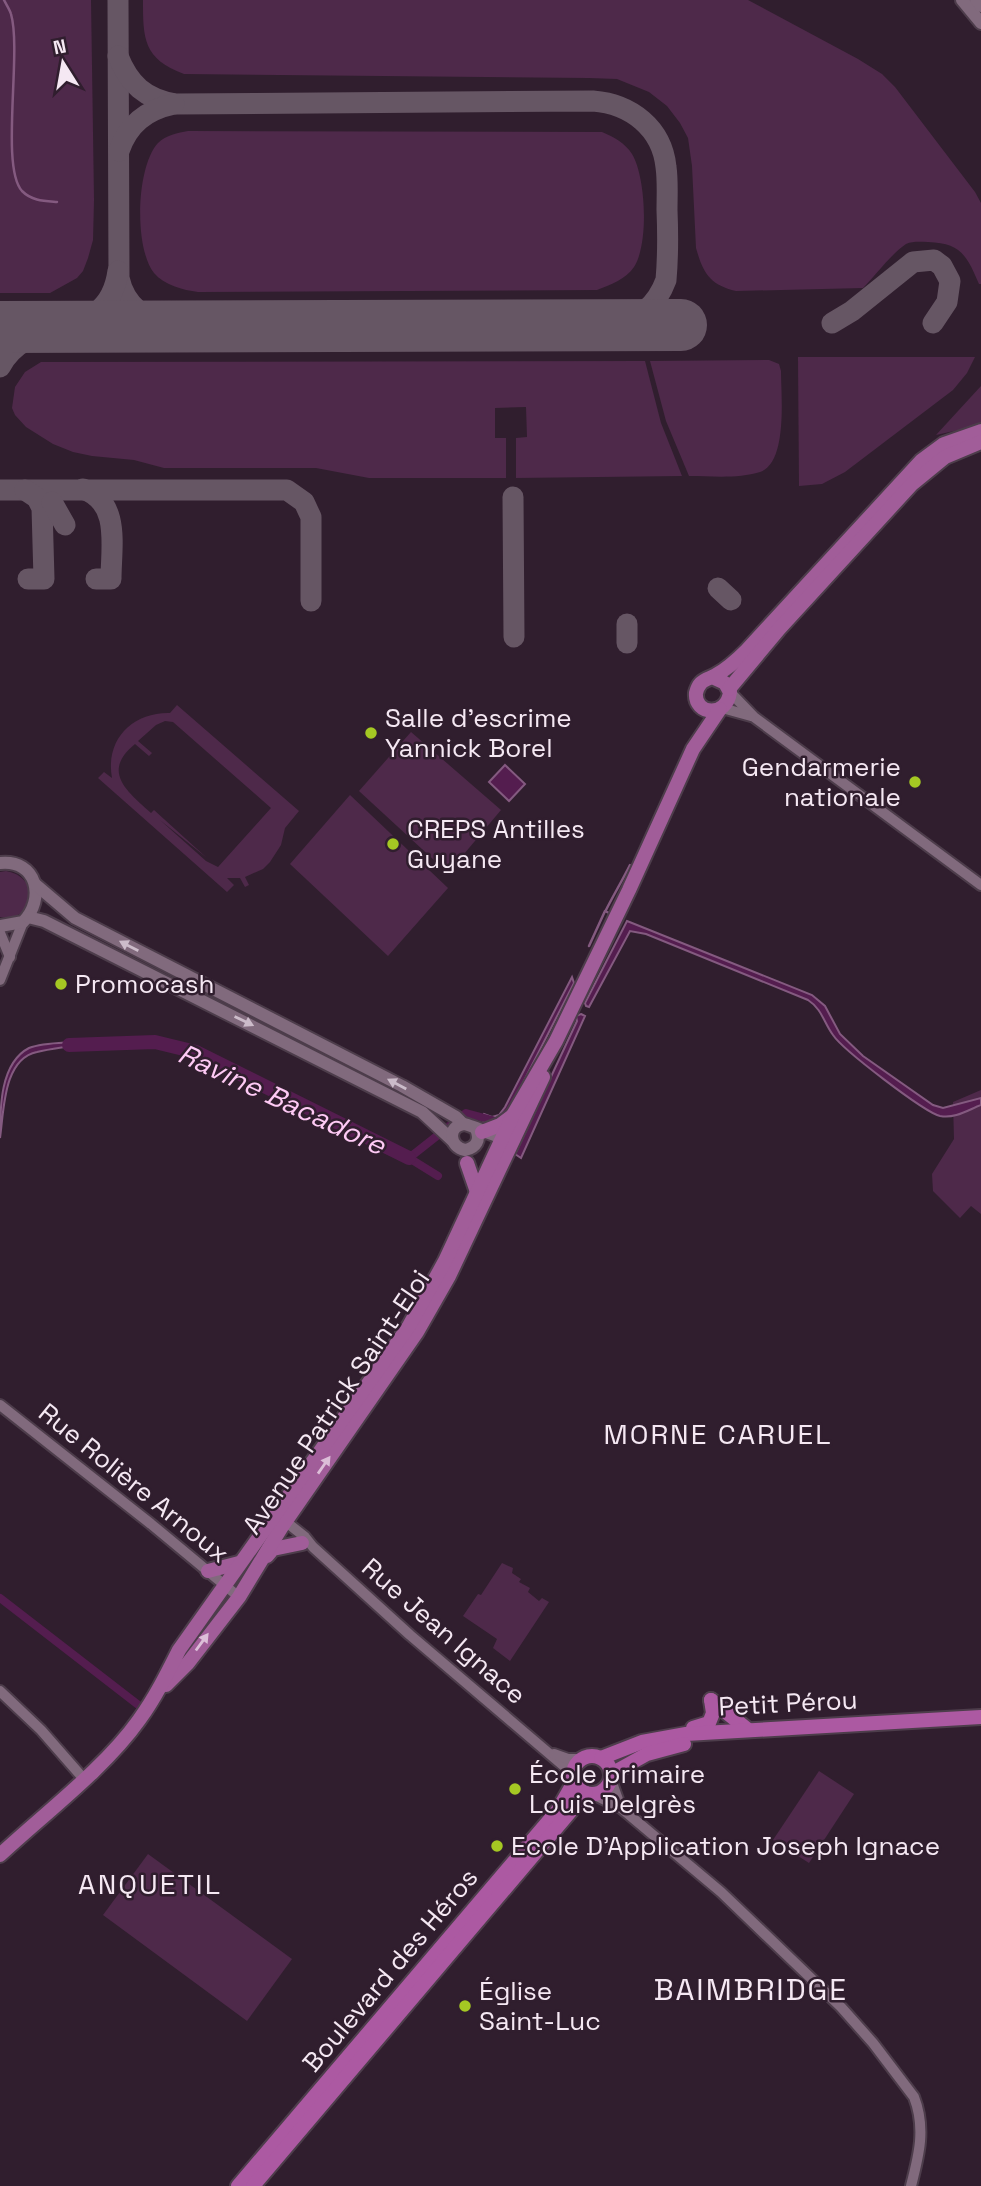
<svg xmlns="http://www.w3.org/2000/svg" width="981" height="2186" viewBox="0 0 981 2186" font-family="'Space Grotesk',sans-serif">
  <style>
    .green { fill: #4e294a; fill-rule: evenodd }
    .water { fill: #541d4f; stroke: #845a80; stroke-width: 2 }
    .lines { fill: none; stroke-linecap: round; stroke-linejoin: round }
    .stream { stroke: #845a80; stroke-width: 2.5 }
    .canal { stroke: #541d4f; stroke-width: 8 }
    .river { stroke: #541d4f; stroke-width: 14 }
    .taxiway { stroke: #665664; stroke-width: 21 }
    .runway { stroke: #665664; stroke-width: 52 }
    .tertiary-casing { stroke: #4d3d4b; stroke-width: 14 }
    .secondary-casing { stroke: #4d3d4b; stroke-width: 16 }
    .primary-casing { stroke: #4d3d4b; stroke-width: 18 }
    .trunk-casing { stroke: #4d3d4b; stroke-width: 18 }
    .tertiary { stroke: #816a7d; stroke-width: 10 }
    .secondary { stroke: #816a7d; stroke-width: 12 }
    .primary { stroke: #a15d99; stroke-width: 14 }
    .trunk { stroke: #ac59a2; stroke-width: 14 }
    .oneway { fill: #ccbcca }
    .oneway2 { fill: #dcbed8 }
    .poi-dot { fill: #a5c823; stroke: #301e2e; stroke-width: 2.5 }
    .labels { text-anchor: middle; stroke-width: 5; stroke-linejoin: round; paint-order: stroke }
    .poi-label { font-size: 26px; fill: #f5e8f3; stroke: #301e2e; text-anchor: start }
    .street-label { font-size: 26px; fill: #f5e8f3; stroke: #301e2e }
    .water-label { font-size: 28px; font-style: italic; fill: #fecaf5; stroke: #301e2e }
    .neighbourhood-label { font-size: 28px; letter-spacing: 2px; fill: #f5e8f3; stroke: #301e2e }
    .quarter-label { font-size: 30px; letter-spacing: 2px; fill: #f5e8f3; stroke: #301e2e }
  </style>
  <rect width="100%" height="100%" fill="#301e2e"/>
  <!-- green -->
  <g class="green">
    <path d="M0,0H91L94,200L93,240L88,258L83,271L77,278L50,293H0Z"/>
    <path d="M143,0H748L858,59L882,74L895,87L975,192L981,203V284H979C967,256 961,243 928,242C920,242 913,241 906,244C892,253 875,276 863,288L736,291C710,285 703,273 696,248L692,166L688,138L680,123L667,106L649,92L617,79L589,78L184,74C143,59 143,38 143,0Z"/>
    <path d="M188,131L602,132C614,137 625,143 632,154C646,177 649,244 634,267C626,279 610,285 597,290L198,292C183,290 164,285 154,273C134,248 136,167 158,143C166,135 178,133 188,131Z"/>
    <path d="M798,357H975L967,373L953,390L845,472L822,484L799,486Z"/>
    <path d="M769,360L779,364L781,371C781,395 788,463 760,472C738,479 711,476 689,476L666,421L650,361Z"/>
    <path d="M645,361L661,423L682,476L516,478V438L527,437L526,407L495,408V438H506V478H369L316,468H164L134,460L92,456L73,452L53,444L26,427L15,415L12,408L15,387L25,372L41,362Z"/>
    <path d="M981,386V425L936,435Z"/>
    <path d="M177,705L299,811L285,828L281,845L270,862L263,869L245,877L249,885L245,887L240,878H227L234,885L227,892L98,778L104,772L112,778C105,740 132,712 170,713ZM165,721L173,722L271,808L218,867L206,861L160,820L207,858L154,810L151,813C127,791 101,772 135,744L149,756L152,753L138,741L156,725Z"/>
    <path d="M411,732L501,810L448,873L359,791Z"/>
    <path d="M350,795L448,888L388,956L290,864Z"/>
    <path d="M6,871C42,877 35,923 0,917V872Z"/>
    <path d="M981,1090V1214L971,1206L960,1218L933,1191L932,1174L954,1139L953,1102Z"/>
    <path d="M502,1563L513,1568L512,1573L521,1579L519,1582L530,1588L528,1592L539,1601L542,1598L549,1602L510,1661L493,1648L497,1639L463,1616L478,1594L481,1595Z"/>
    <path d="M819,1771L854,1794L809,1863L773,1840Z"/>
    <path d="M148,1854L292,1959L247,2021L103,1915Z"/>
  </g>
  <!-- water -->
  <g class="water">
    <path d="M505,765L525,784L509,801L489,782Z"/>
    <path d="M627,921L812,995L825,1006L840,1034L863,1056L933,1105L943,1108L981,1098V1105C968,1110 955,1119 940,1116C924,1112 843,1050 833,1035C824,1023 822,1009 808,1000L646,934L630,931L589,1007L586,1006L585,1003Z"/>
    <path d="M572,977L574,983L506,1116L492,1124L481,1120L484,1114L492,1117L499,1115L505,1107Z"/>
    <path d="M581,1014L585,1016L521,1158L515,1154L577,1021L576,1016Z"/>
    <path d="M73,1042L86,1043C70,1047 53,1048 37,1052C3,1059 4,1111 0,1138C0,1108 0,1063 29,1048C42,1043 59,1043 73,1042Z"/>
  </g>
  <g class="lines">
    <!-- stream -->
    <g class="stream">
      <path d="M4,0C6,4 10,10 11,14C22,52 0,167 22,191C32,201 44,201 57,202"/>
      <path d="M606,910C613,896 622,881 630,865"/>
      <path d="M589,946L605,911L611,914"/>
    </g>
    <!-- canal -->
    <g class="canal">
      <path d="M438,1176L409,1158L466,1113L492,1120"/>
      <path d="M0,1598L141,1707"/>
    </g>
    <!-- river -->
    <path class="river" d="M69,1045L155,1042L196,1052L409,1158"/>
    <!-- taxiway -->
    <g class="taxiway">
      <path d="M118,0L119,278C125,306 145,320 173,326"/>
      <path d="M118,56C129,84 145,99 176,104L593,101C631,104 662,128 666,167C668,181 667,196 667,210C668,234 668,257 666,280C656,307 640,318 612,325"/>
      <path d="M119,151C128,124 146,110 174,104"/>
      <path d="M832,323L852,311L913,262L934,260L942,266L950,281L947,302L933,323"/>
      <path d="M0,367C30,310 108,346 118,271"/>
      <path d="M83,489C121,502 111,547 111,579H96"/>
      <path d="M0,490H287L304,502L311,517V601"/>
      <path d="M25,490L37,498L42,508L44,579H28"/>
      <path d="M513,497L514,637"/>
      <path d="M52,502L65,525"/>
      <path d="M718,588L731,600"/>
      <path d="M627,643V624"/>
    </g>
    <!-- runway -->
    <path class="runway" d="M0,327L681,325"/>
    <!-- tertiary casing -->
    <g class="tertiary-casing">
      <g id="tertiary">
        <path d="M730,692L754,717L981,885"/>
        <path d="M722,708L751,716"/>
        <path d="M0,933L10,957"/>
        <path d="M0,980L23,922"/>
        <path d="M0,1405L151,1524L239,1597"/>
        <path d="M280,1517L305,1537L313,1547L410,1635L572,1773"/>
        <path d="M0,1691L41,1730L83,1778"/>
        <path d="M554,1754L568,1759H582"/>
        <path d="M611,1780L621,1808"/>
        <path d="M593,1794L621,1808L721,1892L841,2007L873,2043L914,2097C926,2128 919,2155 911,2186"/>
      </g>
    </g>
    <!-- secondary casing -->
    <g class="secondary-casing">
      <g id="secondary">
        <path d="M962,0L981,23"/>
        <path d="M976,0L981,6"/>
        <path d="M0,863C37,859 46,899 23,922L0,926"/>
        <path d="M35,884L75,918L402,1086L456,1117L463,1124"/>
        <path d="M28,917L44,921L422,1112L452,1140"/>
        <path d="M476,1129C481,1140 476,1148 465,1150C449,1147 447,1126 464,1124C466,1124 504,1138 506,1141C507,1142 507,1144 507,1146"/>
      </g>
    </g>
    <!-- primary casing -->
    <g class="primary-casing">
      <g id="primary">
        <path d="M712,677L725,683L730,692C727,718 694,715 696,693C697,689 698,686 701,683C705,679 711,678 716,675C727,669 737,660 746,651L921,461L944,444L981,431"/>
        <path d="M729,689L779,629L912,484L945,457L981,442"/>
        <path d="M482,1132L500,1125L512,1116"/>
        <path d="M467,1163L477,1192"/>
        <path d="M267,1556L273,1549L302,1543"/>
        <path d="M208,1571L239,1563"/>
        <path d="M166,1685L188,1663L239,1597L281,1528L417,1332L449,1276L543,1077"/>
        <path d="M0,1855C44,1814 105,1768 139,1720C155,1698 167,1674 179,1650L409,1326L445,1261L513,1115L556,1041L629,890L693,749L720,709"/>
      </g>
    </g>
    <!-- trunk casing -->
    <g class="trunk-casing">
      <g id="trunk">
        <path d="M711,1700L747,1729"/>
        <path d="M693,1728L709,1723L713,1713L711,1700"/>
        <circle cx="592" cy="1775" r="19"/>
        <path d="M601,1758L642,1742L686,1734L981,1717"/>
        <path d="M611,1774L647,1754L684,1744"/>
        <path d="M238,2186L558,1810L574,1782"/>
        <path d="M253,2186L586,1793"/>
      </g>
    </g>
    <!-- tertiary -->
    <use href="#tertiary" class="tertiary"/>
    <!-- secondary -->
    <use href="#secondary" class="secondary"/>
    <!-- primary -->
    <use href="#primary" class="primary"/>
    <!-- trunk -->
    <use href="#trunk" class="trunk"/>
  </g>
  <!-- one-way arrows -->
  <defs><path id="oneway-solid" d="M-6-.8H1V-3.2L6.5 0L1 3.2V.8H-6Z" transform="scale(1.75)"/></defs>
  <g class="oneway">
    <use href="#oneway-solid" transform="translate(129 946) rotate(-153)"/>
    <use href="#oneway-solid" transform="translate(244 1021) rotate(26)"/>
    <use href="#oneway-solid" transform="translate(397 1084) rotate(-152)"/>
  </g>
  <g class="oneway2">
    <use href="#oneway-solid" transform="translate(324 1465) rotate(-55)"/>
    <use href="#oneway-solid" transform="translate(202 1642) rotate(-54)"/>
  </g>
  <!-- markers -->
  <g class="poi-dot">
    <circle cx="371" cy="733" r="7"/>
    <circle cx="915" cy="782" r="7"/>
    <circle cx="393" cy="844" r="7"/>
    <circle cx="61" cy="984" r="7"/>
    <circle cx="515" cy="1789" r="7"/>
    <circle cx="497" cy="1846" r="7"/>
    <circle cx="465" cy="2006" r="7"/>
  </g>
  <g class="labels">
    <!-- poi labels -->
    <g class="poi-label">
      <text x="385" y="727">Salle d'escrime<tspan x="385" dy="30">Yannick Borel</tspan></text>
      <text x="901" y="776" text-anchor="end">Gendarmerie<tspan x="901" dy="30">nationale</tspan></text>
      <text x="407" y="838">CREPS Antilles<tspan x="407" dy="30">Guyane</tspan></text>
      <text x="75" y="993">Promocash</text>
      <text x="529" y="1783">École primaire<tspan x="529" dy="30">Louis Delgrès</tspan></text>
      <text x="511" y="1855">Ecole D'Application Joseph Ignace</text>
      <text x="479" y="2000">Église<tspan x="479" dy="30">Saint-Luc</tspan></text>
    </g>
    <!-- street labels -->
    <g class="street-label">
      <text transform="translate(336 1402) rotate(-56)" y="9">Avenue Patrick Saint-Eloi</text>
      <text transform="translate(134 1483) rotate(39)" y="9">Rue Rolière Arnoux</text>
      <text transform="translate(444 1631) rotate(41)" y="9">Rue Jean Ignace</text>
      <text transform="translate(788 1703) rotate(-3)" y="9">Petit Pérou</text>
      <text transform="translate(390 1970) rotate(-50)" y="9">Boulevard des Héros</text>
    </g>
    <!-- water labels -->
    <g class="water-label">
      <text transform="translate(282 1099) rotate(25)" y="10">Ravine Bacadore</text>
    </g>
    <!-- neighbourhood labels -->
    <g class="neighbourhood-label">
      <text x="718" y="1444">MORNE CARUEL</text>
      <text x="150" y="1894">ANQUETIL</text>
    </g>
    <!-- quarter labels -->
    <g class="quarter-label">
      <text x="751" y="2000">BAIMBRIDGE</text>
    </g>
  </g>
  <!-- north arrow -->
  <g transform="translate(63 63) rotate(349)" stroke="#301e2e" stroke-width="5" paint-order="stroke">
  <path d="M0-5L12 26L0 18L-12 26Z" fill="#f5e8f3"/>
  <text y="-10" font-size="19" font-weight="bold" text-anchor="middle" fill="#f5e8f3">N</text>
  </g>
</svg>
